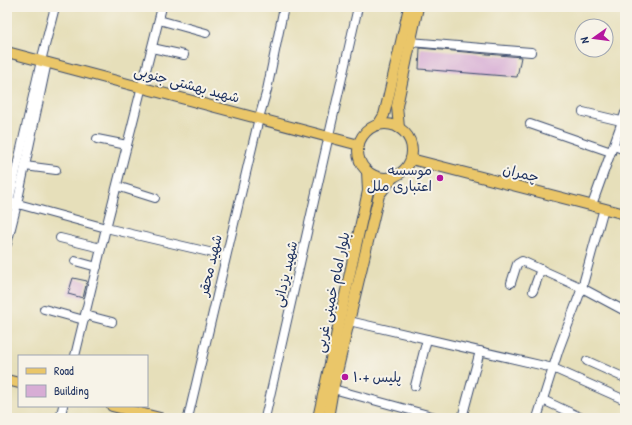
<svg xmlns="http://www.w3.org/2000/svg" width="632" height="425" viewBox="0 0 632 425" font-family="'Patrick Hand','Playpen Sans Arabic',sans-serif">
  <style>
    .building { fill: #d7add5 }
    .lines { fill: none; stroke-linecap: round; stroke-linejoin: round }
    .minor-casing { stroke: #39496c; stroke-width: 10 }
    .major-casing { stroke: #39496c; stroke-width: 12 }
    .minor { stroke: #fff; stroke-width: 8 }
    .major { stroke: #eac669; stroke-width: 10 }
    .poi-dot { fill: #b5179e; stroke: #f7f3e8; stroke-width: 1.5 }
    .labels { text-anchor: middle; stroke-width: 4; stroke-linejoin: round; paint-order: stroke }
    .street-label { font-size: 14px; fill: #1b2f5e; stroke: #f7f3e8 }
    .poi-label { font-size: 14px; fill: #1b2f5e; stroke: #f7f3e8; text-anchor: end }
  </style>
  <rect width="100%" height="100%" fill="#f7f3e8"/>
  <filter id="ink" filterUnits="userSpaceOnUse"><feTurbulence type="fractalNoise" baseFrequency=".025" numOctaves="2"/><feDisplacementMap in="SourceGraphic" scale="8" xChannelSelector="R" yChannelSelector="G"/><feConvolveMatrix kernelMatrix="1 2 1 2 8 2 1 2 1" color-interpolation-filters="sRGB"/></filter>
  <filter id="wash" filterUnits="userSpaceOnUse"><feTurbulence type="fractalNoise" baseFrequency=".012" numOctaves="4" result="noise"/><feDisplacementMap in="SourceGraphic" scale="16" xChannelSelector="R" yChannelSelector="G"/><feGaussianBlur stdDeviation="0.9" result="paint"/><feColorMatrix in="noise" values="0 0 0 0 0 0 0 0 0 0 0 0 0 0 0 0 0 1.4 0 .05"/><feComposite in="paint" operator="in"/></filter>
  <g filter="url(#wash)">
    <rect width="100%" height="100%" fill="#e6dfba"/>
    <g id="blocks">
      <!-- building -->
      <g class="building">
        <path d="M420,48L521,57L517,77L419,69Z"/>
        <path d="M73,278L87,281L83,298L68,294Z"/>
      </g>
    </g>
  </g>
  <g filter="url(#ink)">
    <use href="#blocks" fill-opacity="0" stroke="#39496c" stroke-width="1"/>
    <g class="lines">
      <!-- minor casing -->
      <g class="minor-casing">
        <g id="minor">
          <path d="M159,20L206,33"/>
          <path d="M410,42L531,52"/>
          <path d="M152,48L184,55"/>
          <path d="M583,112L625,122"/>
          <path d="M530,124L611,152"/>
          <path d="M97,139L127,145"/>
          <path d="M614,146L625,150"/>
          <path d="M25,166L56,170"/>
          <path d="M117,186L155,198"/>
          <path d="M7,201L106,228L226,256"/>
          <path d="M592,205L625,113"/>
          <path d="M7,210L41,61L55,7"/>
          <path d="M60,238L101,248"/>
          <path d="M7,244L17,204L47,62"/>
          <path d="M75,261L97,267"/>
          <path d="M511,283L517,264L522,261L582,288L625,311"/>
          <path d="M533,291L541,269"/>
          <path d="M44,309L84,320"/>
          <path d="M85,315L112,322"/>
          <path d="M349,321L553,368L625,400"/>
          <path d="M75,356L106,228L162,7"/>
          <path d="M587,361L625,378"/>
          <path d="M415,386L427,339"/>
          <path d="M333,389L439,418"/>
          <path d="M543,400L582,418"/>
          <path d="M60,418L63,406"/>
          <path d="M188,418L259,118L267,90L284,7"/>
          <path d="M265,418L358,7"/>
          <path d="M462,418L480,351"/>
          <path d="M537,418L559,349L582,288L604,208"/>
        </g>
      </g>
      <!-- major casing -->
      <g class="major-casing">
        <g id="major">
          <path d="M7,52L359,145"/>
          <circle cx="385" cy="151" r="27"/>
          <path d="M378,125L384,115L387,103L409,7"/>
          <path d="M399,128L397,106L418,7"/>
          <path d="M411,159L625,214"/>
          <path d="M7,380L19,383"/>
          <path d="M112,406L160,418"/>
          <path d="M318,418L368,191L367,171"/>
          <path d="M328,418L333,389L379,195L394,176"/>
        </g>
      </g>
      <!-- minor -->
      <use href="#minor" class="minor"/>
      <!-- major -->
      <use href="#major" class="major"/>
    </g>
  </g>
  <!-- markers -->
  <g class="poi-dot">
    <circle cx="440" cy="178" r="4"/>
    <circle cx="345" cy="377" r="4"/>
  </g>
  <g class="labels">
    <!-- street labels -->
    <g class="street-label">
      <text transform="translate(187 84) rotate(15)" y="5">شهید بهشتی جنوبی</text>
      <text transform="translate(521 173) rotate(14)" y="5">چمران</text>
      <text transform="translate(210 265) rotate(-77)" y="5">شهید محقر</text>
      <text transform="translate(285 274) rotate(-77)" y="5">شهید یزدانی</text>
      <text transform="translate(332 292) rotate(-78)" y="5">بلوار امام خمینی غربی</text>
    </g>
    <!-- poi labels -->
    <g class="poi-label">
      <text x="432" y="175">موسسه<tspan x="432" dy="16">اعتباری ملل</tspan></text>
      <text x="353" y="382" text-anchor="start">پلیس +۱۰</text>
    </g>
  </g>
  <!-- margin -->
  <rect width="632" height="425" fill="none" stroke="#f7f3e8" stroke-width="24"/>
  <!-- legend -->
  <rect x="18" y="355" width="130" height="52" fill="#f7f3e8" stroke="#9fa5b1"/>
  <rect x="26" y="368" width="20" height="6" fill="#eac669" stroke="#9fa5b1"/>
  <text x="54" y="375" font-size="12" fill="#1b2f5e">Road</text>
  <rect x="26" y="385" width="20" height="12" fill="#d7add5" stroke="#9fa5b1"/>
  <text x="54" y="395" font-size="12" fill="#1b2f5e">Building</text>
  <!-- north arrow -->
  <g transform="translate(594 38) rotate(256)"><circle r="19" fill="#f7f3e8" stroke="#9fa5b1"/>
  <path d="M0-3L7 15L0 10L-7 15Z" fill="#b5179e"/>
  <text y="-6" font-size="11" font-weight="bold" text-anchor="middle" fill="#1b2f5e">N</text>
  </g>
</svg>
